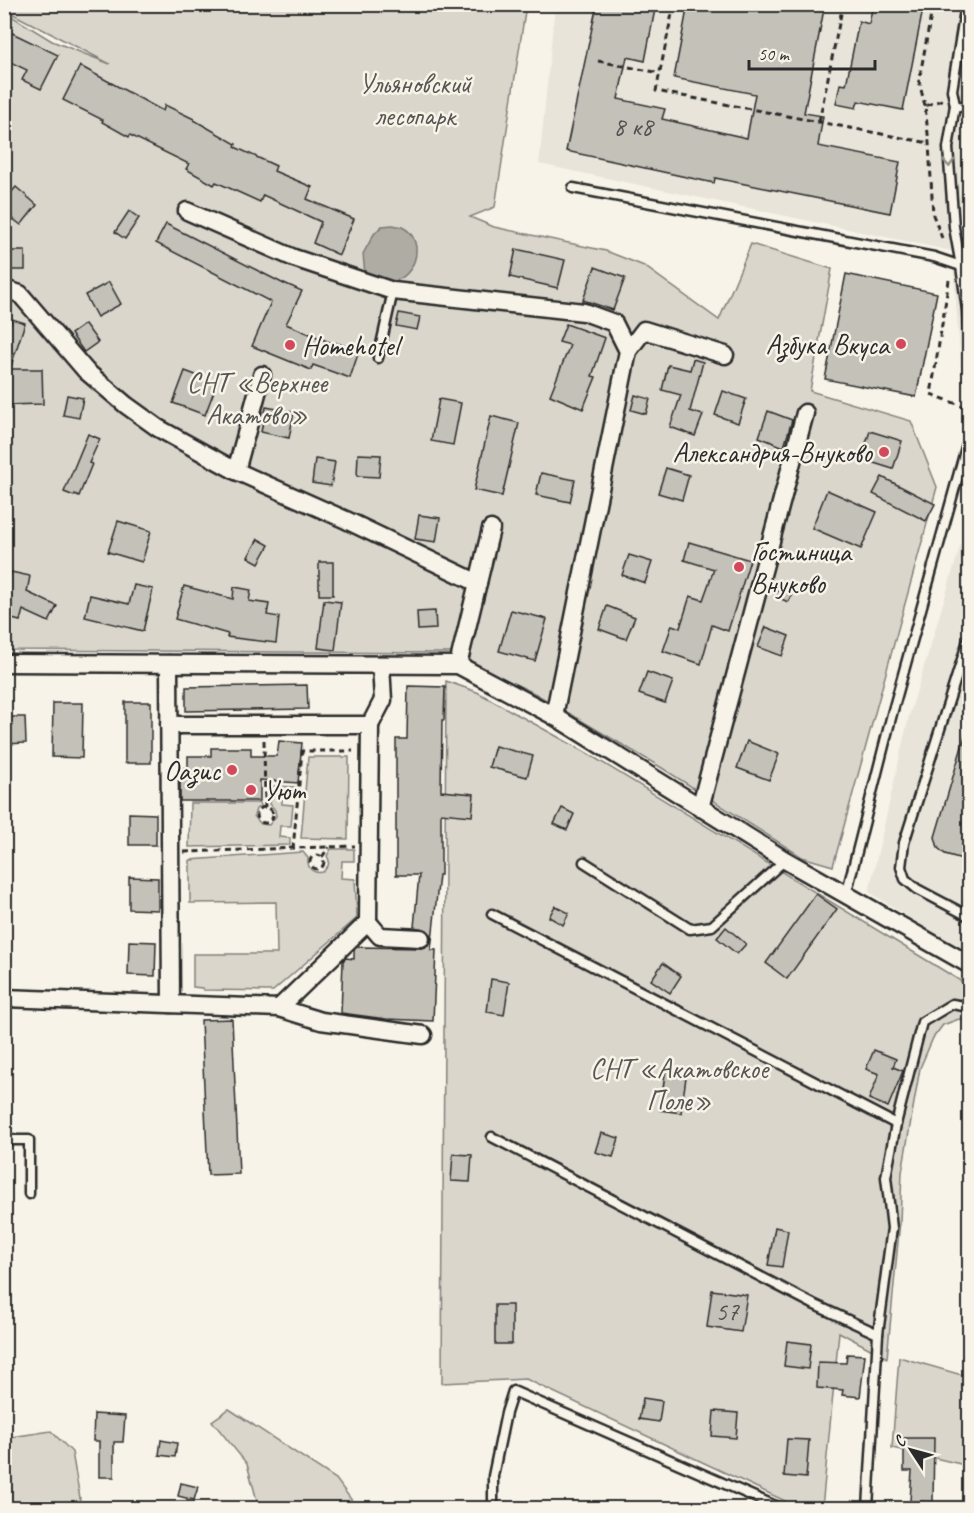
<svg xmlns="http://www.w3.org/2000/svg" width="974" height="1513" viewBox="0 0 974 1513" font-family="Caveat,sans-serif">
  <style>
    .built { fill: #e8e4da }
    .green { fill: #dad6cc; stroke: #82807c; stroke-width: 1.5 }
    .water { fill: #afaca4; stroke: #7a7874; stroke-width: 1.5 }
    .building { fill: #c4c1b9; stroke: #2b2b2b; stroke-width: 1.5 }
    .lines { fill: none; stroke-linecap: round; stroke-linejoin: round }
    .service-casing { stroke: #2b2b2b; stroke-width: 13 }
    .minor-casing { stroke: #2b2b2b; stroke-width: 21 }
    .path { stroke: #2b2b2b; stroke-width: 3; stroke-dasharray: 6 4.5; stroke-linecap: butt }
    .service { stroke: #f7f3e8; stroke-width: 8 }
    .minor { stroke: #f7f3e8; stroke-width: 16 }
    .oneway { stroke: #918f8a }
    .poi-dot { fill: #d1495b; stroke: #f7f3e8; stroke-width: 2 }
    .labels { text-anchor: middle; stroke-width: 5; stroke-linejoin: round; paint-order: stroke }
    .number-label { font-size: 26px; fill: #51504e }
    .park-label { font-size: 28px; fill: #575653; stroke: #f7f3e8 }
    .poi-label { font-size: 28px; fill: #2b2b2b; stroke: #f7f3e8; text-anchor: end }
  </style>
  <rect width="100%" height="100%" fill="#f7f3e8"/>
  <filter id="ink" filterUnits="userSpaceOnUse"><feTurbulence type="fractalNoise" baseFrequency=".0167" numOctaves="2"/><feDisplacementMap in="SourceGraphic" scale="12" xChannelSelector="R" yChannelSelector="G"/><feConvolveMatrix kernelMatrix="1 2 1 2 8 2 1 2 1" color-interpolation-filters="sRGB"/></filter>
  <g filter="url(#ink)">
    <!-- built -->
    <g class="built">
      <path d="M555,5H969V471L952,251L539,164Z"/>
      <path d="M969,517V955L869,892L908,720Z"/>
    </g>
    <!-- green -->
    <g class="green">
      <path d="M5,5H526L495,207L470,217L494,227L606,251L644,266L719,320L751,244L832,269L810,391L911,421L937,487L833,866L802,857L662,768L536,694L451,653L5,650V12L52,41L110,64L5,10Z"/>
      <path d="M446,681L477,692L585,752L969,986L970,1020L959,1019L943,1025L933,1038L920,1068L902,1172L900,1221L887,1358L839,1332L822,1508H800L526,1379L442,1383Z"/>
      <path d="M308,757H349L348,839L301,838Z"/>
      <path d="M273,786L295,787V792H282V804L293,805L291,826H280L279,837L290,838V845L189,847L190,803H260L261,806L256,809L254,816L261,824L269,825L276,816L275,810L270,804Z"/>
      <path d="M331,849H354V861H342L341,878L355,879L357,918L273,991L203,990L202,988L193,987V954H277L276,902L190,903V860L303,852L308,858C307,868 312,874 323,872L328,866L329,860L327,856Z"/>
      <path d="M899,1357L969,1377V1466L892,1448Z"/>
      <path d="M229,1409L336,1479L353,1502L355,1508H259L247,1464L212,1421Z"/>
      <path d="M51,1431L72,1452L80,1498L78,1508H5V1438Z"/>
    </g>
    <!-- water -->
    <path class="water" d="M393,225C396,226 399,226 402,227C428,239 416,286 382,282C377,281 370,276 365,274L363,254L374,234L382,226Z"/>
    <!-- building -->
    <g class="building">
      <path d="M597,4H656L645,61L627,57L618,99L665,109L662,119L747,138L755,94L674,78L688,4H825L804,113L823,116L818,146L900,162L890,213L715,178L714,183L566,151Z"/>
      <path d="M873,4H924L903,110L858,101L856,108L836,104L840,84L846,85L859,21L869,24Z"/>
      <path d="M4,29L58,55L41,89L22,80L27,70L4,59Z"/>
      <path d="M80,66L163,111L165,105L194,119V120L236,144L235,147L276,166L274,171L312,187L307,199L354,219L339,255L313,243L321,222L263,195L260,202L216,182L214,185L186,169L189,164L130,135L129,137L102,122L103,120L63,100Z"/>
      <path d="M16,187L37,205L21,225L4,212V201Z"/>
      <path d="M129,211L139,218L125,239L115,232Z"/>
      <path d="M166,224L284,284V283L302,291L286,324L334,344V342L359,351L350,378L313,365L311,370L252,346L271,302L156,243Z"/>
      <path d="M516,249L565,260L558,288L510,277Z"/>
      <rect x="4" y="251" width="21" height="19"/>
      <path d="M595,267L625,278L613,310L583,300Z"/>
      <path d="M846,274L937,293L916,397L825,379Z"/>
      <path d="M109,282L121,304L97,317L85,295Z"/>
      <path d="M399,313L420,317L417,330L396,326Z"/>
      <path d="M12,319L25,323L10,369H42L43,404L4,405V341Z"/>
      <path d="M85,324L98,342L84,352L71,334Z"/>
      <path d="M566,324L605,338L592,376L596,377L583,409L550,395L570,345L559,342Z"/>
      <path d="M693,359L703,362L690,411L703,415L695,436L670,427L681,395L662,390L668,365L690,370Z"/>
      <path d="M185,371L217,383L205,415L173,403Z"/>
      <path d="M723,391L746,399L738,423L715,415Z"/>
      <path d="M67,395L83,398L79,418L63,415Z"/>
      <path d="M635,395L650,399L646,414L631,410Z"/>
      <path d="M439,399L461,403L453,445L431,441Z"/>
      <path d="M266,407L294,412L289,438L261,432Z"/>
      <path d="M768,411L792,420L784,447L759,437Z"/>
      <path d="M491,416L519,423L502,496L474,490Z"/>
      <path d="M870,431L902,441L893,469L861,459Z"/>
      <path d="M88,434L100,439L89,463L92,464L79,496L75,494L74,496L64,492Z"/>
      <path d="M358,454L381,455L379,477L357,476Z"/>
      <path d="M315,459L335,462L331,486L312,483Z"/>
      <path d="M666,468L689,475L682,500L658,493Z"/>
      <path d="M541,473L575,480L570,502L536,495Z"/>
      <path d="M882,477L935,504L926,521L873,494Z"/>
      <path d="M827,490L877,512L861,549L812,528Z"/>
      <path d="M419,515L440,518L436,542L415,539Z"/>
      <path d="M118,521L151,531L142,562L108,552Z"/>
      <path d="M258,539L269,545L259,563L248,557Z"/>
      <path d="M689,542L750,560L728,631L712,625L701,664L663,651L672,625L680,628L690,596L703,600L714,569L684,560Z"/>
      <path d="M629,555L652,562L645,583L622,575Z"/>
      <rect x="319" y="562" width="14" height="33"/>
      <path d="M11,572L30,576L27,592L57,606L49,622L23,610L20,621L4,617V599Z"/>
      <path d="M781,582L795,587L788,602L775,596Z"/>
      <path d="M134,585L153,589L143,631L85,617L90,595L129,604Z"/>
      <path d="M184,586L233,599L234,587L251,590L249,601L269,604L267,615L279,617L276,643L227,637L228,634L175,619Z"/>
      <path d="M324,600L341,602L335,650L318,648Z"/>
      <path d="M607,606L635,617L626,639L599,629Z"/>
      <path d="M511,610L547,619L535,661L499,651Z"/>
      <path d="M435,611L436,629L418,630L417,612Z"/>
      <path d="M766,627L789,636L782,656L758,647Z"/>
      <path d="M647,672L673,681L665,703L639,694Z"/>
      <path d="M307,685L308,709L186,711V687Z"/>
      <path d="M408,686L445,687L444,720H442L441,791L474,794L472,816L441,813V875H439L431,950H436L433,1021L386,1019L341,1013L343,961L346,958L354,959V950L357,947L421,948L426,947L430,943L431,939V934L427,930L414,927L419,875H396V739H407Z"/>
      <rect x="125" y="702" width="26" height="61"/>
      <path d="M53,703H83L82,758L52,757Z"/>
      <path d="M4,717H25L26,743L4,744Z"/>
      <path d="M966,733L969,734V861L945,854L938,848L935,837Z"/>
      <path d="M279,741L302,743L298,783L260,780V801H180V768H188V756H211V748H251V756H277Z"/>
      <path d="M747,741L779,754L769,780L737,768Z"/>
      <path d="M495,746L533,756L527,777L489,767Z"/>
      <path d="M562,808L574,814L567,830L554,824Z"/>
      <path d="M129,813L156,814V845H129Z"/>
      <path d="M129,877L158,878V910L129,909Z"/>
      <path d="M816,894L837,909L787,979L766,963Z"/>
      <path d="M555,906L569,913L563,925L549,917Z"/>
      <path d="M726,927L746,944L737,954L717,938Z"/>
      <path d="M129,941L156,942L155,976L128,975Z"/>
      <path d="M663,963L681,976L670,993L651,980Z"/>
      <path d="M491,979L509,982L504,1015L487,1012Z"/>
      <path d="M232,1019L239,1174L208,1175L201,1020Z"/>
      <path d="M874,1050L896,1059L893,1067L903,1071L888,1107L869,1099L879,1074L866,1069Z"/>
      <path d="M666,1067L687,1070L681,1113L660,1110Z"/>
      <path d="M601,1133L619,1138L613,1157L595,1152Z"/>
      <path d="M453,1154L472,1155L470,1182L451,1181Z"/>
      <path d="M775,1227L788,1230L782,1267L768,1265Z"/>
      <path d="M712,1290L747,1295L741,1332L707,1327Z"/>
      <rect x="495" y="1305" width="17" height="39"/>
      <path d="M787,1341L811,1344L808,1369L784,1366Z"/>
      <path d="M847,1354L865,1355L860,1397L842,1395L843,1390L817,1388L818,1362L846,1363Z"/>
      <path d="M643,1398L662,1401L659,1422L639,1419Z"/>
      <path d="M714,1411L738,1413L736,1438L712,1436Z"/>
      <path d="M94,1414L125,1416L123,1442H114V1477H99V1441H93Z"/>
      <path d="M904,1438H934L933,1502L910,1501L912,1471H904Z"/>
      <path d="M787,1439L809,1440L806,1478L784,1476Z"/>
      <path d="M161,1440L177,1443L175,1457L159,1455Z"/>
      <path d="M181,1483L198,1487L194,1500L178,1496Z"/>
    </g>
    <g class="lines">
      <!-- service casing -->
      <g class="service-casing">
        <g id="service">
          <path d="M966,4L952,90L955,105L948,148L954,227L961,266L967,310L970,362"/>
          <path d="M955,105L970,109"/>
          <path d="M573,188L934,257L961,266"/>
          <path d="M378,358L393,291"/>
          <path d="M970,634L904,843L901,867L905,879L917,889L970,917"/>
          <path d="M584,862L690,929L712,926L785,860"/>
          <path d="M846,895L892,714L968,440L970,432"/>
          <path d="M492,914L896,1124"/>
          <path d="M492,1137L813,1304L878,1334"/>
          <path d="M4,1140H29V1194"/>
          <path d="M493,1508V1476L506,1413L513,1391L780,1508"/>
          <path d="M868,1508L878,1334L892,1228L886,1177L896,1124L922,1022L952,1004L970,1007"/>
        </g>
      </g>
      <!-- minor casing -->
      <g class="minor-casing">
        <g id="minor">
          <path d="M187,211L294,258L393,291L584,312L614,323L628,351L554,716"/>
          <path d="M4,289L20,294L86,371L126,405L158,428L236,471L346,520L478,583"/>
          <path d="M628,351L644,330L725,355"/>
          <path d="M236,471L262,375"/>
          <path d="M4,663L458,665L554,716L785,860L970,965"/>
          <path d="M169,664L171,1004"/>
          <path d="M458,665L491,529"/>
          <path d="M169,725H370L383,700L381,665"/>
          <path d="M700,808L805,413"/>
          <path d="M368,922L380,936L421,938"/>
          <path d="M4,998L279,1008L321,1021L423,1035"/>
          <path d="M279,1008L368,922L370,725"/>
        </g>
      </g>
      <!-- path -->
      <g class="path">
        <path d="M674,4L656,91L929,143"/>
        <path d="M598,61L660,73"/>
        <path d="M942,100L925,106L929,143L933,215L942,238"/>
        <path d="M925,106L919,81L933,4"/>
        <path d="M819,122L843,4"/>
        <path d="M949,280L931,394L970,409"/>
        <path d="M264,740L265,807"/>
        <circle cx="265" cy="815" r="8"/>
        <path d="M293,849L302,751H353"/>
        <path d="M184,852L355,846"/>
        <circle cx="317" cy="862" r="7"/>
        <path d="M322,857L329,847"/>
      </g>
      <!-- service -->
      <use href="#service" class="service"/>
      <!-- minor -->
      <use href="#minor" class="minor"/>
    </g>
    <!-- one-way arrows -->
    <defs><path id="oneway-chevron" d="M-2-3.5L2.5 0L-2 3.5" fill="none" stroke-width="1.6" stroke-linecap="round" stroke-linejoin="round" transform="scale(1.5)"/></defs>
    <use class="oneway" href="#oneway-chevron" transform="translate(949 163) rotate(87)"/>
  </g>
  <!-- markers -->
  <g class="poi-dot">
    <circle cx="901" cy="344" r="6"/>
    <circle cx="290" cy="345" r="6"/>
    <circle cx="884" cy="452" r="6"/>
    <circle cx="739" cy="567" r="6"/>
    <circle cx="232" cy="770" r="6"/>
    <circle cx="251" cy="790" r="6"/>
  </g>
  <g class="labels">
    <!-- number labels -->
    <g class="number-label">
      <text x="633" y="135">8 к8</text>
      <text x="727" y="1320">57</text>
    </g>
    <!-- park labels -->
    <g class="park-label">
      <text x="415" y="93">Ульяновский<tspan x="415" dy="32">лесопарк</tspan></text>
      <text x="257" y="392">СНТ «Верхнее<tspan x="257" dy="32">Акатово»</tspan></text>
      <text x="679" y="1078">СНТ «Акатовское<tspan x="679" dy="32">Поле»</tspan></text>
    </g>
    <!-- poi labels -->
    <g class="poi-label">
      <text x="889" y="354">Азбука Вкуса</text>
      <text x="302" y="355" text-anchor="start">Homehotel</text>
      <text x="872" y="462">Александрия-Внуково</text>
      <text x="751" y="561" text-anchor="start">Гостиница<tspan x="751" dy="32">Внуково</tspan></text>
      <text x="220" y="780">Оазис</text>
      <text x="263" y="800" text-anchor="start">Уют</text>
    </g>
  </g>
  <!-- margin -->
  <rect width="974" height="1513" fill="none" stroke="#f7f3e8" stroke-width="24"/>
  <rect x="12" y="12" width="950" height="1489" fill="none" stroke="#2b2b2b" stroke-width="2" filter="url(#ink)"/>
  <!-- north arrow -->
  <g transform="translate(911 1450) rotate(306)" stroke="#f7f3e8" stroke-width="4.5" paint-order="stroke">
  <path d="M0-4.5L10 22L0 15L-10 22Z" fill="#2b2b2b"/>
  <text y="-9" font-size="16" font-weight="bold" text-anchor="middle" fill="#2b2b2b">С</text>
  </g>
  <!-- scale -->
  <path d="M749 60v9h126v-9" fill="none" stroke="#2b2b2b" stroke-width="3"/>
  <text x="758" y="60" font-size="18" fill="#2b2b2b" stroke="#f7f3e8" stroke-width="4.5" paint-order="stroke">50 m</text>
</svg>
